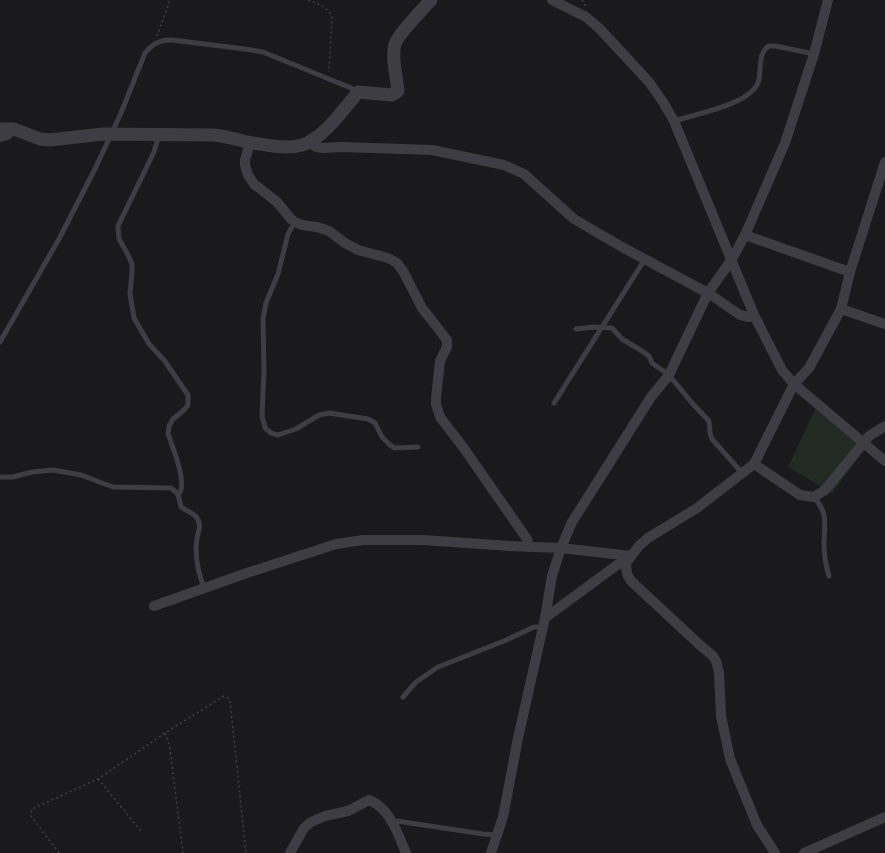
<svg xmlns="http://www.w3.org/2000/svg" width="885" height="853" viewBox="0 0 885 853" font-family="Ubuntu,sans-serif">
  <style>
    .green { fill: #212a23 }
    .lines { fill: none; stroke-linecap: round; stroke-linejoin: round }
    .path { stroke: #414248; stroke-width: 1.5; stroke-dasharray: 2 3; stroke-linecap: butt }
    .service { stroke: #3d3d43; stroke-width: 5 }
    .minor { stroke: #3d3d43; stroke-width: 10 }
    .tertiary { stroke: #3d3d43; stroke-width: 13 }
  </style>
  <rect width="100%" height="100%" fill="#1a1a1c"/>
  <!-- green -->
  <path class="green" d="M819,401L868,445L832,493L788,467Z"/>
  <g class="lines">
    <!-- path -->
    <g class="path">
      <path d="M308,0C319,4 327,6 332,17L329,72"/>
      <path d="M582,0L587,8"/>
      <path d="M157,36L170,0"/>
      <path d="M165,733L168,740L170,749L183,853"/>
      <path d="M98,779L141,831"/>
      <path d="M59,853L31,816V812L32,809L98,779L165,733L224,696L228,698L230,701L246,853"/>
    </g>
    <!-- service -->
    <g class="service">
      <path d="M674,121C696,114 748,105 758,83C762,71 757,53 769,46H776L814,54"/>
      <path d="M159,135L154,152L118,226L119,239L127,253L132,264V272L130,294L134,318L149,344L164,360L188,395V405L184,410L173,419L169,426L168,434C172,446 189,485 178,495"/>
      <path d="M295,222L288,234L278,274L266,303L263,319L264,371L262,416L265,428L271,433L278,435L296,429L319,415L329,413L368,419L375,423L382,437L390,445L395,448L418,447"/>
      <path d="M576,329L594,327L612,328L622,339L642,351L649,356L652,363L669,375L692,403L709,421L710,433L712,439L743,474"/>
      <path d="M0,342L59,239L95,169L121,113L145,53C152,44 160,39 172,40L245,49L263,52L351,88L357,92"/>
      <path d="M554,403L645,259"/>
      <path d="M0,477H13L32,472L53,470L81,475L113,487L171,488L178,494L181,507C186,511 193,512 197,518C202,525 198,531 197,539C194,556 198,572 204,588"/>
      <path d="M814,497C829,514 824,525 824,545C824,556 826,566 829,576"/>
      <path d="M403,697L416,682L438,667L504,641L534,627H543"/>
      <path d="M392,823L397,821L483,834L497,835"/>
    </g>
    <!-- minor -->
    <g class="minor">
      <path d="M552,0L586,17L599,28L649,82L663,102L674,121L754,315L782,370L794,384L885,461"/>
      <path d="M0,137L7,135L14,129"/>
      <path d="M309,142L316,147L323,148L342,147L432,150L504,165L524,174L574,219L622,247L708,293L740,315L749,317L754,315"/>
      <path d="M250,143L245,160V165L248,175L254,184L277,202L291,219L295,222L302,225L317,227L329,231L345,243L358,250L388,258L397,263L403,271L422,308L447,340V347L440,361L436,398V404L440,417L463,447L527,539L529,547"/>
      <path d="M745,235L850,272"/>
      <path d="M841,309L885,324"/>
      <path d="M754,464L800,495L814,497L825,490L869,436L885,426"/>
      <path d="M154,606L244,574L336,544L363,540H423L510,546L561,548L631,556"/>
      <path d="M545,618L617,565L622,563H626"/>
      <path d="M290,853L304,828L311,822L325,816L348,811L369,800C390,808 398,834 406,853"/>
      <path d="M491,853L503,817L518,738L545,618L552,576L561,548L572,522L600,478L651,397L669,375L708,293L732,259L745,235L785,143L814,54L828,0"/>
      <path d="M775,853L757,825L730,759L721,716L719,672L716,661L713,656L701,646L631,581L627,574L626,563L639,546L648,538L697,508L754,464L794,384L809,368L841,309L850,272L885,162"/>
      <path d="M804,853L885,817"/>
    </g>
    <!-- tertiary -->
    <path class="tertiary" d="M0,129H14L40,139L50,140L103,134L213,135C229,136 243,142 259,144C272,146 288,149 302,145C323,139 344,109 358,92L392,95L398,91C397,77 391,58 395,44C398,34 423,9 431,0"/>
  </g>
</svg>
